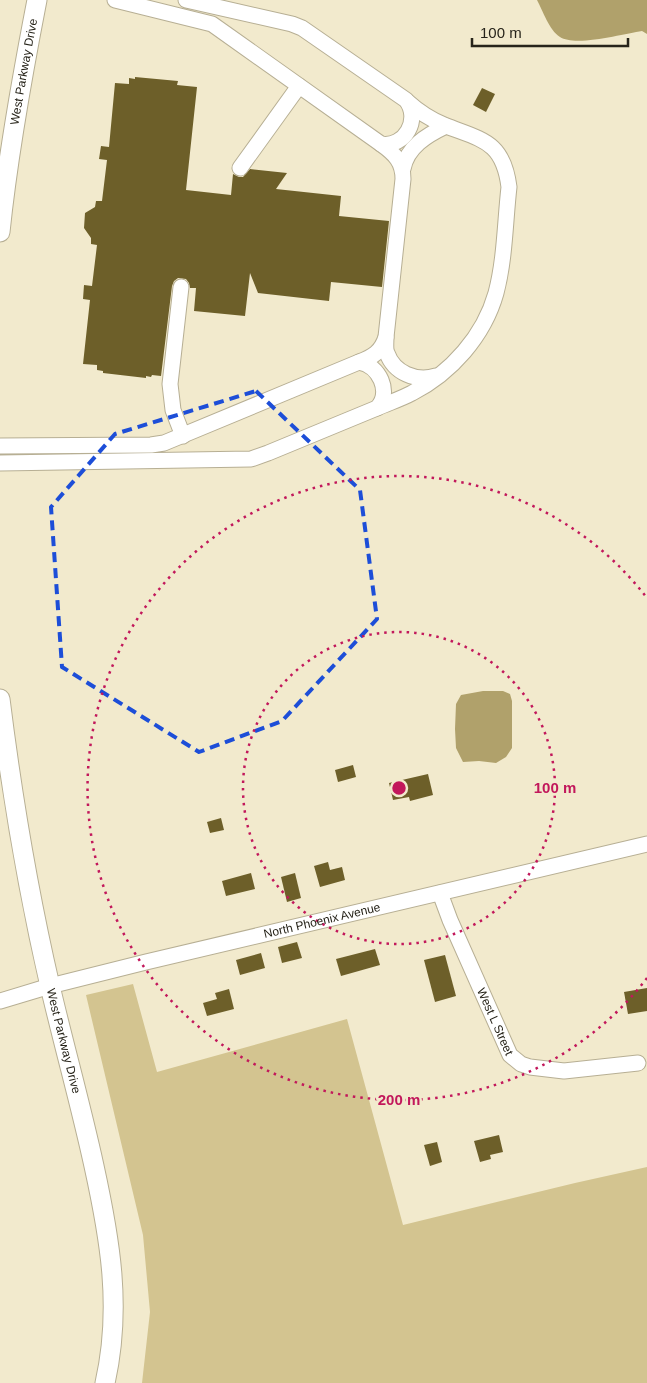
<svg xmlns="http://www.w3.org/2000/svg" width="647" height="1383" viewBox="0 0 647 1383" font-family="Arial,sans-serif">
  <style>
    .green { fill: #d3c490 }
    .water { fill: #b0a16b }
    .building { fill: #6d5f29 }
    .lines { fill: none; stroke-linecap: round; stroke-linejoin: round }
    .minor-casing { stroke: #b7af94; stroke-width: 17 }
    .major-casing { stroke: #b7af94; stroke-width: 21 }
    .minor { stroke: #fff; stroke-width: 15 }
    .major { stroke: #fff; stroke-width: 19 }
    .marked { fill: none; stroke: #1d4ed8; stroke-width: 4; stroke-dasharray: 10 6; stroke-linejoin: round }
    .ring { fill: none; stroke: #c2185b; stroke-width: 2.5; stroke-dasharray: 2.5 5 }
    .labels { text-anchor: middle; stroke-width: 5; stroke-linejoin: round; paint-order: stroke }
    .street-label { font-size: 12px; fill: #27241a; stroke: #f2eacd }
    .centre { fill: #c2185b; stroke: #f2eacd; stroke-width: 2.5 }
    .ring-label { font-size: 15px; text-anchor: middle; font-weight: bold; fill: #c2185b; stroke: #f2eacd; stroke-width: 5; stroke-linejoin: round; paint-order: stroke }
  </style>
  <rect width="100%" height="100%" fill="#f2eacd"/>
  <!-- green -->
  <path class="green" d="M133,984L157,1072L347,1019L403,1225L575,1183L647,1167V1383H142L150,1312L143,1235L86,995Z"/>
  <!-- water -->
  <g class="water">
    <path d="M537,0H647V34L642,31C623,34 575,47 560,37C549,30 543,11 537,0Z"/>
    <path d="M483,691H503L510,694L512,701V748L506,757L496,763L479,761L463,762L456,748L455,729L456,704L461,695Z"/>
  </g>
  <!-- building -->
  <g class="building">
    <path d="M135,77L178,81L177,85L197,87L186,190L231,195L233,174L239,177H243L250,169L287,173L276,189L341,196L339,216L389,221L382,287L331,282L329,301L258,293L250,273L245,316L194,311L196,288H190L189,283L186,279L178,278L174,281L172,286L161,376L152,375L151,377L146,376V378L103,373V371L97,370V365L83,364L90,300L83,299L84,285L92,286L97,245L91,244V238L84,228L85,213L95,207L96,201H102L107,160L99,159L101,146L109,147L115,83L129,84V78L135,79Z"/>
    <path d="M482,88L495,94L486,112L473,105Z"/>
    <path d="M353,765L356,777L338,782L335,770Z"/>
    <path d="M428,774L433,795L410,801L409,797L393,800L389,783Z"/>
    <path d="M221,818L224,830L210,833L207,822Z"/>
    <path d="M328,862L330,870L342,867L345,880L320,887L314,866Z"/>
    <path d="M251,873L255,889L226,896L222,881Z"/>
    <path d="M295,873L301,898L287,902L281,877Z"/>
    <path d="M297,942L302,958L282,963L278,947Z"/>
    <path d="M375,949L380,965L341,976L336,959Z"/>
    <path d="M261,953L265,968L240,975L236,960Z"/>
    <path d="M445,955L456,996L435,1002L424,960Z"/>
    <path d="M647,988V1011L628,1014L624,992Z"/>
    <path d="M229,989L234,1009L207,1016L203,1003L217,999L215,993Z"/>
    <path d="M499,1135L503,1152L490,1155L491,1159L480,1162L474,1141Z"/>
    <path d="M437,1142L442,1162L430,1166L424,1145Z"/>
  </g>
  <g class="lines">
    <!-- minor casing -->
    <g class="minor-casing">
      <g id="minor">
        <path d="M115,0L212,24L381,144C405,148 421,119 406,100L302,28L292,24L186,0"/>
        <path d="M240,168L299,86"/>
        <path d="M403,169C407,147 427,135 446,126"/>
        <path d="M181,287L170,384L173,410L183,436"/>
        <path d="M386,337C386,342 385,349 387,353C394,373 416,382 436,376"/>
        <path d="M359,362C373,357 381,352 386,337L403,179C403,162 395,154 381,144"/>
        <path d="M377,408C388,403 401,399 412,393C451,373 484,336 496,293C505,259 505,222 509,187C503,140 481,140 444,125C430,119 419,112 408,102"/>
        <path d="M0,446L151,445L164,443L359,362C379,365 392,392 377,408L268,453L251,459L0,463"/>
        <path id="s1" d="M440,893L450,920L510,1055L521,1064L530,1067L564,1071L638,1063"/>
        <path id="s2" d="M0,1001L50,986L146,962L647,844"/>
      </g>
    </g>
    <!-- major casing -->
    <g class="major-casing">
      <g id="major">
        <path id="s3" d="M0,232C8,154 22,77 37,0"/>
        <path id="s4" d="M0,699C12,795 28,891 50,986C64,1046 81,1106 94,1166C110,1239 122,1308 105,1383"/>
      </g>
    </g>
    <!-- minor -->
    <use href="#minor" class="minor"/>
    <!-- major -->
    <use href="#major" class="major"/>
  </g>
  <!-- marked area -->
  <path class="marked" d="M256,391L360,490L377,619L282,721L199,752L62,667L51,507L115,434Z"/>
  <!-- distance rings -->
  <g class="ring">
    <circle cx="399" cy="788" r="156"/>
    <path d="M647 978A312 312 0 1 1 647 598"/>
  </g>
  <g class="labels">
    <!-- street labels -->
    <g class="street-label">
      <text dy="4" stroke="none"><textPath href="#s3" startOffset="162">West Parkway Drive</textPath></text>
      <text dy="4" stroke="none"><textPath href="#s2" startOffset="332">North Phoenix Avenue</textPath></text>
      <text dy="4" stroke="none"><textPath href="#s1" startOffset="140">West L Street</textPath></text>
      <text dy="4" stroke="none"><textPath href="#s4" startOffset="348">West Parkway Drive</textPath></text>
    </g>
  </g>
  <circle cx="399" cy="788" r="8" class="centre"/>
  <g class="ring-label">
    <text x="555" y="793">100 m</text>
    <text x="399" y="1105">200 m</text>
  </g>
  <!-- scale -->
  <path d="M472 38v8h156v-8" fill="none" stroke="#27241a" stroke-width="2.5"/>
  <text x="480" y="38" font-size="15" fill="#27241a" stroke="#f2eacd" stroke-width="4" paint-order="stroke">100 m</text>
</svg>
